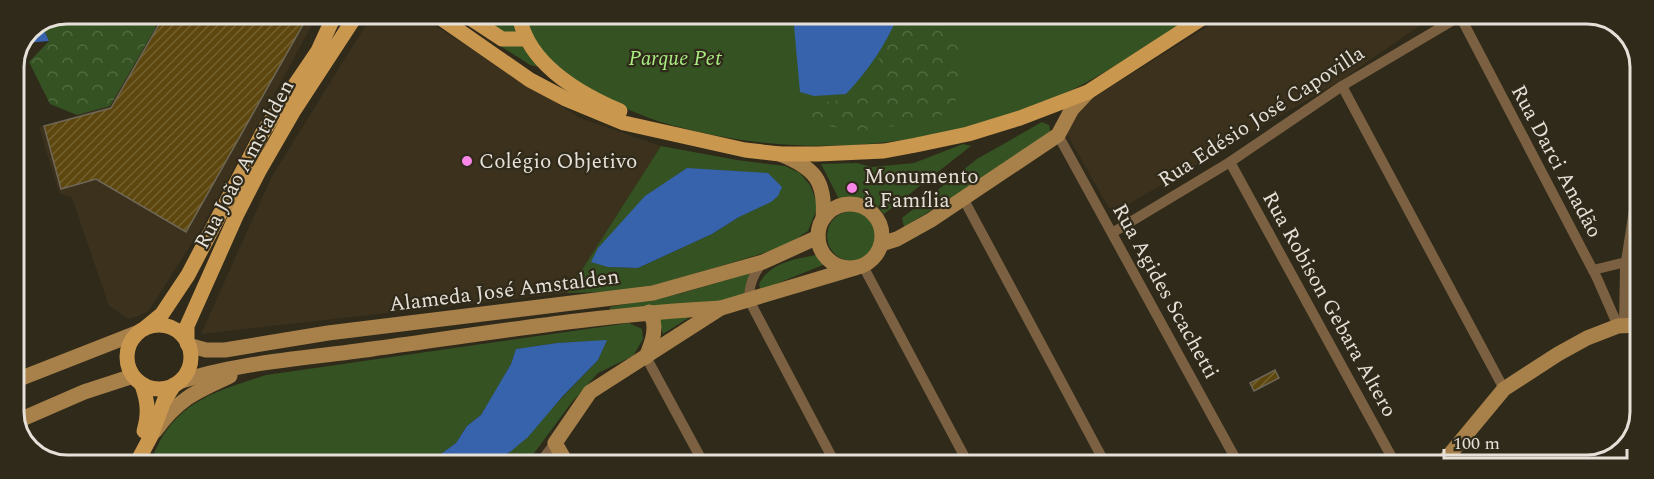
<svg xmlns="http://www.w3.org/2000/svg" width="1654" height="479" viewBox="0 0 1654 479" font-family="Spectral,serif">
  <style>
    .built { fill: #3b311c }
    .green { fill: #345222; fill-rule: evenodd }
    .forest { fill: url(#forest-crowns) }
    .water { fill: #3762ac }
    .building { fill: url(#building-hatch); stroke: #6f6858; stroke-width: 1.5 }
    .lines { fill: none; stroke-linecap: round; stroke-linejoin: round }
    .street { stroke: #7b6141; stroke-width: 10 }
    .secondary { stroke: #a8804a; stroke-width: 15 }
    .primary { stroke: #ca974f; stroke-width: 15 }
    .poi-dot { fill: #fa87e7; stroke: #302a1b; stroke-width: 2 }
    .labels { text-anchor: middle; stroke-width: 4.5; stroke-linejoin: round; paint-order: stroke }
    .park-label { font-size: 21px; font-style: italic; fill: #a8ed80; stroke: #302a1b }
    .street-label { font-size: 21px; fill: #e6e1d8; stroke: #302a1b }
    .poi-label { font-size: 21px; fill: #e6e1d8; stroke: #302a1b; text-anchor: start }
    .rim { fill: none; stroke: #e6e1d8; stroke-width: 3 }
  </style>
  <defs>
    <pattern id="forest-crowns" width="20" height="18" patternUnits="userSpaceOnUse" patternTransform="scale(1.5)"><rect width="20" height="18" fill="#345222"/><path d="M2 6a3 3 0 1 1 6 0M12 15a3 3 0 1 1 6 0" fill="none" stroke="#516b41"/></pattern>
    <pattern id="building-hatch" width="6" height="6" patternUnits="userSpaceOnUse" patternTransform="scale(1.5)"><rect width="6" height="6" fill="#5d470e"/><path d="M-1 1l2-2M0 6l6-6M5 7l2-2" fill="none" stroke="#746130"/></pattern>
  </defs>
  <rect width="100%" height="100%" fill="#302a1b"/>
  <!-- built -->
  <g class="built">
    <path d="M158,14H165L111,108L44,126L62,189L112,174L186,231L309,14H318L202,227L148,312L129,319L109,306L72,198L59,193L39,127L110,106L155,29Z"/>
    <path d="M375,14H417L580,118L661,146L567,293L201,334L272,176L369,20Z"/>
    <path d="M1226,15H1435L1340,81L1127,205L1109,208L1065,131L1081,105Z"/>
  </g>
  <!-- green -->
  <g class="green">
    <path d="M469,14H513L516,36H504Z"/>
    <path d="M524,14L1194,15C1145,46 1097,82 1042,103C934,145 827,157 713,135C676,127 643,119 610,100C581,84 547,66 530,36C527,30 526,21 524,14Z"/>
    <path d="M460,20L521,45L539,67L530,65Z"/>
    <path d="M1042,122L1049,125L1051,134L1045,140L904,227L902,218L977,159Z"/>
    <path d="M963,144L971,146L884,214C872,199 859,195 840,201L821,164L857,163L871,167L914,163Z"/>
    <path d="M661,146L737,160L785,166L800,173L810,185L818,206L808,231L784,247L654,286L608,292L567,293ZM739,217L712,234L638,268L608,267L598,248L618,228Z"/>
    <circle cx="852" cy="236" r="25"/>
    <path d="M816,255L823,265L761,290L759,284C770,263 794,259 816,255Z"/>
    <path d="M750,273L744,294L724,302L610,311V307L679,294Z"/>
    <path d="M693,315L663,334L658,318Z"/>
    <path d="M629,323L642,329L643,339L633,356L598,373L572,402L526,464H486L510,452L598,360L606,341L557,343L516,349L511,364L498,388L481,415L467,426L456,443L427,464H149C155,453 159,440 166,431C191,396 228,388 266,375Z"/>
  </g>
  <!-- forest -->
  <g class="forest">
    <path d="M67,14H158L155,29L110,106L77,115L50,104L29,62L49,41L41,24Z"/>
    <path d="M906,14L961,15L957,99L938,119L863,131L791,121L804,105L846,99L866,80Z"/>
  </g>
  <!-- water -->
  <g class="water">
    <path d="M800,14H899C886,44 868,71 846,94L814,96L800,92L794,26Z"/>
    <path d="M41,24L49,41L24,43L29,29Z"/>
    <path d="M687,168L768,173L782,187L778,196L771,202L739,217L712,234L638,268L608,267L591,262L598,248L645,196Z"/>
    <path d="M607,340L598,360L562,397L528,437L510,452L486,464H427L456,443L467,426L481,415L511,364L516,349L557,343Z"/>
  </g>
  <!-- building -->
  <g class="building">
    <path d="M165,14H309L186,232L96,179L61,189L44,126L111,108Z"/>
    <path d="M1275,370L1279,378L1254,391L1250,383Z"/>
  </g>
  <g class="lines">
    <!-- street -->
    <g class="street">
      <path d="M1460,16L1597,278L1618,326"/>
      <path d="M1342,86L1504,389"/>
      <path d="M1058,135L1239,465"/>
      <path d="M1230,162L1396,465"/>
      <path d="M963,198L1106,465"/>
      <path d="M1112,233L1230,162L1342,86L1462,15"/>
      <path d="M763,262C753,274 749,285 749,300L836,465"/>
      <path d="M863,266L969,465"/>
      <path d="M1593,270L1626,262"/>
      <path d="M1624,325L1625,268L1640,171"/>
      <path d="M646,357L704,464"/>
      <path d="M539,464L555,443"/>
    </g>
    <!-- secondary -->
    <g class="secondary">
      <path d="M780,154C815,168 826,181 823,219"/>
      <circle cx="850" cy="236" r="32"/>
      <path d="M881,244L897,239L931,220L1058,135L1072,109L1088,92"/>
      <path d="M188,345L206,350H225L328,333L653,293L763,262L818,237"/>
      <path d="M646,357C652,343 659,325 649,312"/>
      <path d="M14,381L139,332"/>
      <path d="M179,382C238,362 311,358 372,349C488,333 604,314 721,308"/>
      <path d="M15,422L84,392L133,376"/>
      <path d="M155,431C178,399 195,392 230,376"/>
      <path d="M567,464L555,443L590,392L721,308L855,268"/>
      <path d="M1441,465L1504,389L1558,354L1587,338L1618,326L1639,325"/>
    </g>
    <!-- primary -->
    <g class="primary">
      <path d="M435,14L530,80L566,99L624,123L745,150L780,154H818L884,151L916,145L968,134L1020,118L1088,92L1207,15"/>
      <path d="M464,14L502,39H525"/>
      <path d="M519,14C526,63 578,93 620,111"/>
      <circle cx="159" cy="357" r="32"/>
      <path d="M145,328L162,314L188,275L263,132L318,51L335,14"/>
      <path d="M187,343V326L237,214L259,171L293,112L357,14"/>
      <path d="M142,385C148,402 149,414 144,431"/>
      <path d="M136,464L151,436L164,401L174,385"/>
    </g>
  </g>
  <!-- markers -->
  <g class="poi-dot">
    <circle cx="467" cy="161" r="6"/>
    <circle cx="852" cy="188" r="6"/>
  </g>
  <g class="labels">
    <!-- park labels -->
    <g class="park-label">
      <text x="675" y="65">Parque Pet</text>
    </g>
    <!-- street labels -->
    <g class="street-label">
      <text transform="translate(1261 116) rotate(-33)" y="7">Rua Edésio José Capovilla</text>
      <text transform="translate(1557 161) rotate(62)" y="7">Rua Darci Anadão</text>
      <text transform="translate(244 164) rotate(-62)" y="7">Rua João Amstalden</text>
      <text transform="translate(504 290) rotate(-7)" y="7">Alameda José Amstalden</text>
      <text transform="translate(1166 291) rotate(61)" y="7">Rua Agides Scachetti</text>
      <text transform="translate(1330 304) rotate(61)" y="7">Rua Robison Gebara Altero</text>
    </g>
    <!-- poi labels -->
    <g class="poi-label">
      <text x="479" y="168">Colégio Objetivo</text>
      <text x="864" y="183">Monumento<tspan x="864" dy="24">à Família</tspan></text>
    </g>
  </g>
  <!-- crop -->
  <path d="M0 0H1654V479H0ZM67 24H1587A43 43 0 0 1 1630 67V412A43 43 0 0 1 1587 455H67A43 43 0 0 1 24 412V67A43 43 0 0 1 67 24Z" fill="#302a1b" fill-rule="evenodd"/>
  <path class="rim" d="M67 24H1587A43 43 0 0 1 1630 67V412A43 43 0 0 1 1587 455H67A43 43 0 0 1 24 412V67A43 43 0 0 1 67 24Z"/>
  <!-- scale -->
  <path d="M1444 449v9h183v-9" fill="none" stroke="#e6e1d8" stroke-width="3"/>
  <text x="1453" y="449" font-size="18" fill="#e6e1d8" stroke="#302a1b" stroke-width="4.5" paint-order="stroke">100 m</text>
</svg>
